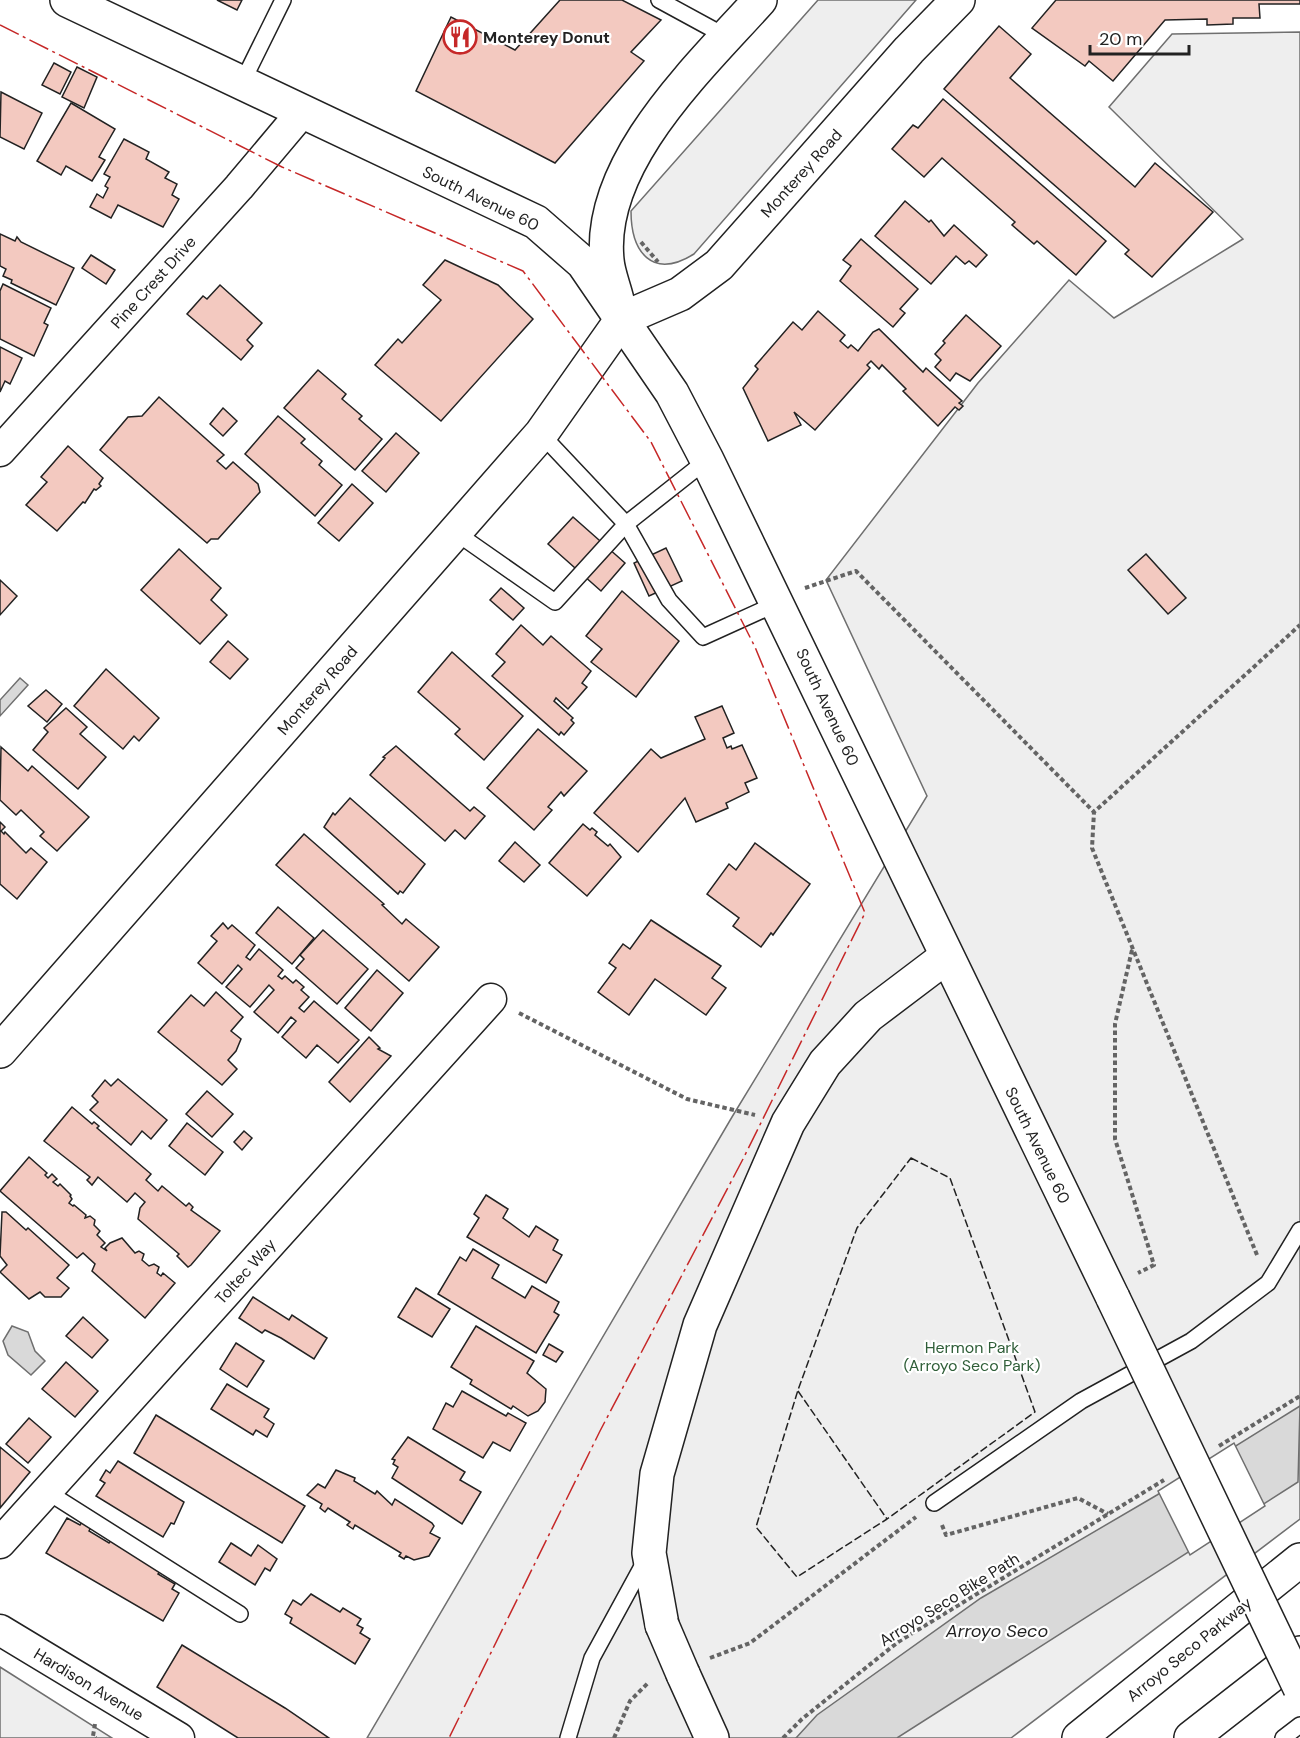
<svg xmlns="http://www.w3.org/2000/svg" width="1300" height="1738" viewBox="0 0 1300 1738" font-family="'DM Sans',sans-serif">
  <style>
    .green { fill: #eee; stroke: #6f6f6f; stroke-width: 1.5 }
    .water { fill: #d9d9d9; stroke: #6f6f6f; stroke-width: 1.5 }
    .pier { fill: #fff; stroke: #6f6f6f; stroke-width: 1.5 }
    .building { fill: #f3c9c0; stroke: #222; stroke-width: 1.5 }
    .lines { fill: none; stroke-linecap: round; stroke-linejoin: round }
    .lane-casing { stroke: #222; stroke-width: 18 }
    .street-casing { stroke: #222; stroke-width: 33 }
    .secondary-casing { stroke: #222; stroke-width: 36 }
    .highway-casing { stroke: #222; stroke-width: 36 }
    .path { stroke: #646464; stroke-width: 4; stroke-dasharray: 4.5 3; stroke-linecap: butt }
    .lane { stroke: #fff; stroke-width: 15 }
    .street { stroke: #fff; stroke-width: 30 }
    .secondary { stroke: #fff; stroke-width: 33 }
    .highway { stroke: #fff; stroke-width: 33 }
    .secondary-bridge-casing { stroke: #222; stroke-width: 36; stroke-linecap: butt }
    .highway-bridge-casing { stroke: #222; stroke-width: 36; stroke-linecap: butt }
    .secondary-bridge { stroke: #fff; stroke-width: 33 }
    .highway-bridge { stroke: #fff; stroke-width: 33 }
    .fence { stroke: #222; stroke-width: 1.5; stroke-dasharray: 8 3; stroke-linecap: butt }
    .power { stroke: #c62828; stroke-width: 1.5; stroke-dasharray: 21 4.5 3 4.5; stroke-linecap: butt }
    .labels { text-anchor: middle; stroke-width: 4.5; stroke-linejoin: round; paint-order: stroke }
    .poi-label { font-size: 16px; font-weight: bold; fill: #222; stroke: #fff; text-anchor: start }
    .street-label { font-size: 16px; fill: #222; stroke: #fff }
    .park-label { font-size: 16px; fill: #2f5e38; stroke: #fff }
    .water-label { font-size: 18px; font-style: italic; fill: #222; stroke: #fff }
  </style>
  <rect width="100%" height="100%" fill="#fff"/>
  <!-- green -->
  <g class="green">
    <path d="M818,0H916L694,254C652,280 631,252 631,211Z"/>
    <path d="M1300,32V1519L1011,1738H367L732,1117L927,796L826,580L978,383L1069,280L1114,318L1243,239L1109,107L1172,34Z"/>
    <path d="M0,1667L112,1738H0Z"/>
  </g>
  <!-- water -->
  <g class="water">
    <path d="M20,678L28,685L0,716V700Z"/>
    <path d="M12,1326L28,1332L35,1351L45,1361L31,1375L8,1355L3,1341Z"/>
    <path d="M1300,1406L1298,1482L897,1738H796L817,1715L981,1598L1157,1495Z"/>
  </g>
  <!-- pier -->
  <path class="pier" d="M1234,1443L1265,1506L1190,1555L1158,1491Z"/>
  <!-- building -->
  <g class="building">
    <path d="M217,0H242L237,10Z"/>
    <path d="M560,0H622L661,20L631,52L644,61L555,163L416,91L451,17L515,50Z"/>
    <path d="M1056,0H1300V4H1259L1260,18H1233V24L1207,25V19L1165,20L1113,81L1089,61L1085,66L1032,28Z"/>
    <path d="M999,26L1031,54L1010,78L1135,187L1155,163L1213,212L1152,277L1125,254L1129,250L944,89Z"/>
    <path d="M54,63L71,72L60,94L42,85Z"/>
    <path d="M77,67L97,77L84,108L62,97Z"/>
    <path d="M1,92L42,113L24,149L0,137Z"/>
    <path d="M943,99L1106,241L1076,275L1037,241L1034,244L1012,225L1015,222L942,158L924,177L892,149L913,125L918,128Z"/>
    <path d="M71,103L115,129L99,157L105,160L92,181L66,166L61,175L37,161Z"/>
    <path d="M124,139L149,152L146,159L169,172L165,178L177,184L172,195L179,199L163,227L118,205L111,218L90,207L97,194L103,198L108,188L105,186L110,177L104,174Z"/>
    <path d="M905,201L929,222L931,220L944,236L954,225L987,255L976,267L969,261L965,264L956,256L931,284L875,236Z"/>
    <path d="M0,234L15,241L17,237L21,242L74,268L56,305L11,283L12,280L3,276L6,269L0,266Z"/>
    <path d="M861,239L918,289L900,309L905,313L893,327L840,281L851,266L843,260Z"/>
    <path d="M91,255L115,270L106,284L82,268Z"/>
    <path d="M445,260L498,285L533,319L441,421L375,365L398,339L402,343L441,300L423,285Z"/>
    <path d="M3,284L51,308L44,323L48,325L34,356L0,339V291Z"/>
    <path d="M220,285L262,323L247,340L253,346L241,360L187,314L203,296L207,299Z"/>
    <path d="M818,311L845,335L840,341L848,348L851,345L858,351L873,332L879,329L923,372L926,368L962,401L959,403L963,406L959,410L955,407L938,426L903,391L906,389L882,365L879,369L871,361L867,365L870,368L815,430L794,412L801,425L768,441L743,388L758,369L755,366L793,322L802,330Z"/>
    <path d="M966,315L1001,346L970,381L956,373L950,381L935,367L941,360L935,354L945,343L943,341Z"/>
    <path d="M0,347L22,358L10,384L5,381L0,392Z"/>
    <path d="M318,370L346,394L342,399L362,416L359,419L382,439L355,470L284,408Z"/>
    <path d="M159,397L224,455L217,461L226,469L233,462L258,484L260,492L218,539H211L207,543L100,450L128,417L142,416Z"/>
    <path d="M223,408L237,421L223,436L210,424Z"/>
    <path d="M278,416L305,439L301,443L322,461L319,465L342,485L315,516L245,454Z"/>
    <path d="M396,433L419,453L386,492L362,471Z"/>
    <path d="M68,446L103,478L99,484L101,486L96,490L94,489L85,503L83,502L57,531L26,505L47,482L41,477Z"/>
    <path d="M352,484L373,503L339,541L318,523Z"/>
    <path d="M573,517L625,563L601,591L548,544Z"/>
    <path d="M666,548L682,581L649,596L634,563Z"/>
    <path d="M179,549L221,588L211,600L227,615L200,644L141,590Z"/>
    <path d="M1146,554L1186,598L1168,614L1128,570Z"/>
    <path d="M0,580L17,596L0,615Z"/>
    <path d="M501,588L524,608L513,620L490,600Z"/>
    <path d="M622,591L679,641L636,697L591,662L602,649L586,636Z"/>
    <path d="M521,625L543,645L551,636L591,671L582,683L587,687L568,709L556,698L554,701L573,718L571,720L574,723L564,735L561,732L559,735L492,676L505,662L496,654Z"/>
    <path d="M228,641L248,659L230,679L210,662Z"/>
    <path d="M452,652L523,716L484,760L455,734L460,729L418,692Z"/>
    <path d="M106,669L159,718L139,741L134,736L123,749L74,706Z"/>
    <path d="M46,690L62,704L47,722L28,706Z"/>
    <path d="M722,706L734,733L723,738L727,748L731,746L732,749L742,745L757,778L745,783L749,792L726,803L728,808L696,822L685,798L638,852L594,813L651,749L661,758L705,739L695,717Z"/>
    <path d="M66,708L87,727L80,734L106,757L78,789L33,750L48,732L44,728Z"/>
    <path d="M538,729L587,771L564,796L561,792L548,807L552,810L534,830L487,788Z"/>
    <path d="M396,746L470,811L474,807L485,816L465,839L455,830L445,841L370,775L385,758L383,757Z"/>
    <path d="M1,747L28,771L32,766L89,817L57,851L40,836L44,832L21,810L16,815L0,800Z"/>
    <path d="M350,798L425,864L403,893L400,891L398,894L324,827L333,813L335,815Z"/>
    <path d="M0,822L5,827L1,831L4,834L5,832L26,853L31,848L47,862L17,899L0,884Z"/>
    <path d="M583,824L590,830L592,828L597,832L595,835L608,846L610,844L621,857L587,896L549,863Z"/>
    <path d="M304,834L384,904L382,905L402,924L406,919L439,947L409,981L276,865Z"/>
    <path d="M515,842L540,865L524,882L499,861Z"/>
    <path d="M755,843L810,884L773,935L771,933L761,947L733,926L739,918L707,894L729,864L736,870Z"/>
    <path d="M278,907L314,938L292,964L256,933Z"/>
    <path d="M651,920L721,966L712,978L726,988L706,1015L655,979L629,1015L598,992L616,968L609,963L623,944L630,949Z"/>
    <path d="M223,923L228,929L232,925L255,945L246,957L250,960L259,949L283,970L278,976L282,979L285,976L293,983L296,980L304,987L301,990L309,997L299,1008L304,1012L314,1001L359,1040L338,1063L317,1045L306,1058L282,1037L296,1021L291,1017L278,1033L254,1012L274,990L269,985L250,1007L226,987L242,969L238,965L222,984L198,963L217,941L211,936Z"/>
    <path d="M323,930L368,969L337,1004L296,968L304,959L300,955Z"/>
    <path d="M377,970L403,993L371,1031L345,1008Z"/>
    <path d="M216,992L243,1017L231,1031L241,1039L236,1051L228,1060L237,1069L222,1085L158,1032L191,995L204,1006Z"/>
    <path d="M369,1037L380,1048L378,1049L391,1056L350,1102L329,1082Z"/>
    <path d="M118,1079L167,1120L151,1139L142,1131L131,1145L90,1110L98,1102L92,1096L105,1080L111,1086Z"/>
    <path d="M207,1091L233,1114L212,1137L186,1114Z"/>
    <path d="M72,1107L92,1124L94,1122L99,1126L97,1128L151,1174L146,1180L158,1191L162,1186L186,1206L189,1203L193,1207L191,1210L220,1231L191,1265L188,1267L177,1256L179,1254L138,1219L140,1208L145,1202L135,1193L127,1202L98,1177L92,1185L87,1180L90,1177L44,1141Z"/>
    <path d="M187,1123L223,1152L205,1175L169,1146Z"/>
    <path d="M244,1131L252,1138L242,1150L234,1142Z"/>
    <path d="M29,1157L47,1173L45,1175L48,1178L52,1174L57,1179L53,1182L58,1186L60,1184L71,1195L70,1196L72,1199L69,1203L73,1206L74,1205L86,1215L85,1218L90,1216L95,1220L94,1225L100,1231L97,1235L105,1243L101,1247L107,1251L105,1248L110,1243L122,1238L135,1253L139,1251L144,1254L142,1260L149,1266L154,1264L159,1267L157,1273L161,1276L163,1273L175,1283L145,1318L92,1271L95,1264L83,1253L77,1258L0,1191Z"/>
    <path d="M486,1195L508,1209L503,1218L529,1237L536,1226L558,1240L553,1250L562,1255L546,1283L467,1237L479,1218L474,1214Z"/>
    <path d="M2,1212H6L26,1230L28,1228L69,1265L57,1278L69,1288L61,1297H45L40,1292L29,1299L0,1272L7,1265L0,1256Z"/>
    <path d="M473,1249L499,1265L492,1278L525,1298L532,1286L559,1302L554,1312L559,1315L536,1353L438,1294L460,1257L466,1261Z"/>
    <path d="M416,1288L450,1309L432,1337L398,1317Z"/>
    <path d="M253,1297L289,1320L292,1315L327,1338L314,1359L281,1338L265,1330L262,1333L239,1318Z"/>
    <path d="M83,1317L108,1340L92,1358L66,1336Z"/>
    <path d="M476,1326L534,1361L527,1373L546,1389L545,1402L538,1411L528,1416L513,1406L511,1409L470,1384L472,1380L451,1367Z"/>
    <path d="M236,1343L264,1361L247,1387L220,1369Z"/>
    <path d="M549,1344L563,1352L556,1362L543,1355Z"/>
    <path d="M66,1362L98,1391L75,1417L42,1389Z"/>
    <path d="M227,1384L269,1409L264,1417L274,1424L267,1437L256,1430L253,1435L211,1409Z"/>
    <path d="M462,1391L506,1416L508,1413L526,1423L510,1451L493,1442L483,1458L433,1429L446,1403L453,1407Z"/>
    <path d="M156,1415L305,1506L282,1543L134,1453Z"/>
    <path d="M29,1418L51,1437L28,1463L6,1444Z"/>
    <path d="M408,1437L465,1472L460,1480L481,1492L462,1524L392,1478L398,1467L393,1464L395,1460L392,1459Z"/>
    <path d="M0,1447L30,1472L0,1508Z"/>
    <path d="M118,1461L184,1502L174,1524L171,1523L163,1537L96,1496L105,1483L100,1480L106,1470L110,1473Z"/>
    <path d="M336,1470L355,1478L354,1481L375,1494L377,1491L392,1505L395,1499L432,1523L434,1526L430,1533L440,1538L429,1556L414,1560L406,1556L404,1559L399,1556L401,1553L355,1525L353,1529L347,1525L350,1522L328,1508L325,1512L320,1508L322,1504L307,1495L318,1484L325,1488Z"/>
    <path d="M67,1518L80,1525L82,1522L91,1527L89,1531L109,1543L111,1540L161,1570L158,1574L175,1584L172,1589L179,1593L163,1621L46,1553Z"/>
    <path d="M231,1543L251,1556L258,1545L277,1559L270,1571L265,1568L255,1585L219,1562Z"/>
    <path d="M311,1594L340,1612L343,1608L361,1619L357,1625L363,1628L360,1633L370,1639L355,1664L290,1623L292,1618L285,1614L293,1600L301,1605Z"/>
    <path d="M182,1645L285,1708L329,1738H238L157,1687Z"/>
  </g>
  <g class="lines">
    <!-- lane casing -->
    <g class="lane-casing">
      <g id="lane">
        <path d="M659,0L727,37"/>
        <path d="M243,81L283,0"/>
        <path d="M707,460L626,524L669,600L703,637L778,603"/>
        <path d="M455,532L555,602L626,524L541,434"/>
        <path d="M46,1491L240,1614"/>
        <path d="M934,1503L1081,1401L1191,1341L1268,1283L1300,1230"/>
        <path d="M568,1738L592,1658L646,1559"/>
        <path d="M1283,1738L1300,1725"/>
      </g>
    </g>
    <!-- street casing -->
    <g class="street-casing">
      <g id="street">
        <path d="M0,451L239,187L303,111"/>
        <path d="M0,1543L491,999"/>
        <path d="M0,1630L179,1738"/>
      </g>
    </g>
    <!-- secondary casing -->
    <g class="secondary-casing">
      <g id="secondary">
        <path d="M67,0L536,222L583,263L672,393L707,460L1113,1298"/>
        <path d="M617,300C614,287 608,273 607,260C597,162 700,67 760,0"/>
        <path d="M0,1051L541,434L622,319L680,294L719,265L909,50L958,0"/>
      </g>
    </g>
    <!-- highway casing -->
    <g class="highway-casing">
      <g id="highway">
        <path d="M662,1625L649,1553L657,1474L700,1325L788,1123L825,1063L868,1016L946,957"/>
        <path d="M683,1674L712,1738"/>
        <path d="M1079,1738L1300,1560"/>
        <path d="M1191,1738L1300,1653"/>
      </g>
    </g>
    <!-- path -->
    <g class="path">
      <path d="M641,242L658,262"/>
      <path d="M805,588L856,571L1094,812"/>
      <path d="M1132,950L1115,1024V1139L1154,1265L1138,1273"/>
      <path d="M519,1013L687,1099L755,1115"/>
      <path d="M1257,1255L1092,848L1094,812L1300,625"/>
      <path d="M1219,1446L1300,1396"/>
      <path d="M942,1525L946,1535L1078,1498L1108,1514"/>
      <path d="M710,1658L750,1643L916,1517"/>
      <path d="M95,1724L93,1736L96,1738"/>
      <path d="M614,1738L630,1701L649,1682"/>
      <path d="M783,1738L802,1719L898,1642L1164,1480"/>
    </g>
    <!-- lane -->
    <use href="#lane" class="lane"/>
    <!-- street -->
    <use href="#street" class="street"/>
    <!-- secondary -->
    <use href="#secondary" class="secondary"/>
    <!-- highway -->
    <use href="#highway" class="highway"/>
    <!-- secondary-bridge casing -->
    <g class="secondary-bridge-casing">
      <path id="secondary-bridge" d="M1113,1298L1300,1688"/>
    </g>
    <!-- highway-bridge casing -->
    <g class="highway-bridge-casing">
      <path id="highway-bridge" d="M662,1625L683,1674"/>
    </g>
    <!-- secondary-bridge -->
    <use href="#secondary-bridge" class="secondary-bridge"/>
    <!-- highway-bridge -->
    <use href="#highway-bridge" class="highway-bridge"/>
    <!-- fence -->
    <g class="fence">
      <path d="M911,1158L950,1178L1035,1412L887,1519L797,1577L756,1527L798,1390L857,1228Z"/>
      <path d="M798,1391L887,1519"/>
    </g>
    <!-- power -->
    <path class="power" d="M0,25L282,167L523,271L651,442L755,647L865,913L743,1159L600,1431L449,1738"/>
  </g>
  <!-- icons -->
  <defs>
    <g id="restaurant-ring" transform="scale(1.725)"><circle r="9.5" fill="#fff" stroke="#c62828" stroke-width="1.5"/><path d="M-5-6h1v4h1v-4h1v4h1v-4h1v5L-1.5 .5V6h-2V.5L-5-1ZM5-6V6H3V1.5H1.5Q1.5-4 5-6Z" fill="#c62828"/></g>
  </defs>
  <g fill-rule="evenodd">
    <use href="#restaurant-ring" x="460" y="37"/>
  </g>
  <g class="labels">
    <!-- poi labels -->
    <g class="poi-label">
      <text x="483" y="43">Monterey Donut</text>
    </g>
    <!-- street labels -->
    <g class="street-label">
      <text transform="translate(801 173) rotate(-48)" y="6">Monterey Road</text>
      <text transform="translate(481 198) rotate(26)" y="6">South Avenue 60</text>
      <text transform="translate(153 282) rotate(-48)" y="6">Pine Crest Drive</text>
      <text transform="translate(317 690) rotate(-49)" y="6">Monterey Road</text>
      <text transform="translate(828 707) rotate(65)" y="6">South Avenue 60</text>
      <text transform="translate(1038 1145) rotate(64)" y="6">South Avenue 60</text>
      <text transform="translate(245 1271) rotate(-48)" y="6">Toltec Way</text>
      <text transform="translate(949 1599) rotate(-32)" y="6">Arroyo Seco Bike Path</text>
      <text transform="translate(1189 1649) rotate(-39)" y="6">Arroyo Seco Parkway</text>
      <text transform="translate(89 1684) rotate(31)" y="6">Hardison Avenue</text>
    </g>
    <!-- park labels -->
    <g class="park-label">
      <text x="972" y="1353">Hermon Park<tspan x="972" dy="18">(Arroyo Seco Park)</tspan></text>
    </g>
    <!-- water labels -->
    <g class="water-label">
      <text x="997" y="1637">Arroyo Seco</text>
    </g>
  </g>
  <!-- scale -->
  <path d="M1090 45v9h99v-9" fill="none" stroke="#222222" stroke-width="3"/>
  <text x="1099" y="45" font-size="18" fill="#222222" stroke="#ffffff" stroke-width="4.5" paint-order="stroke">20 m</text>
</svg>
